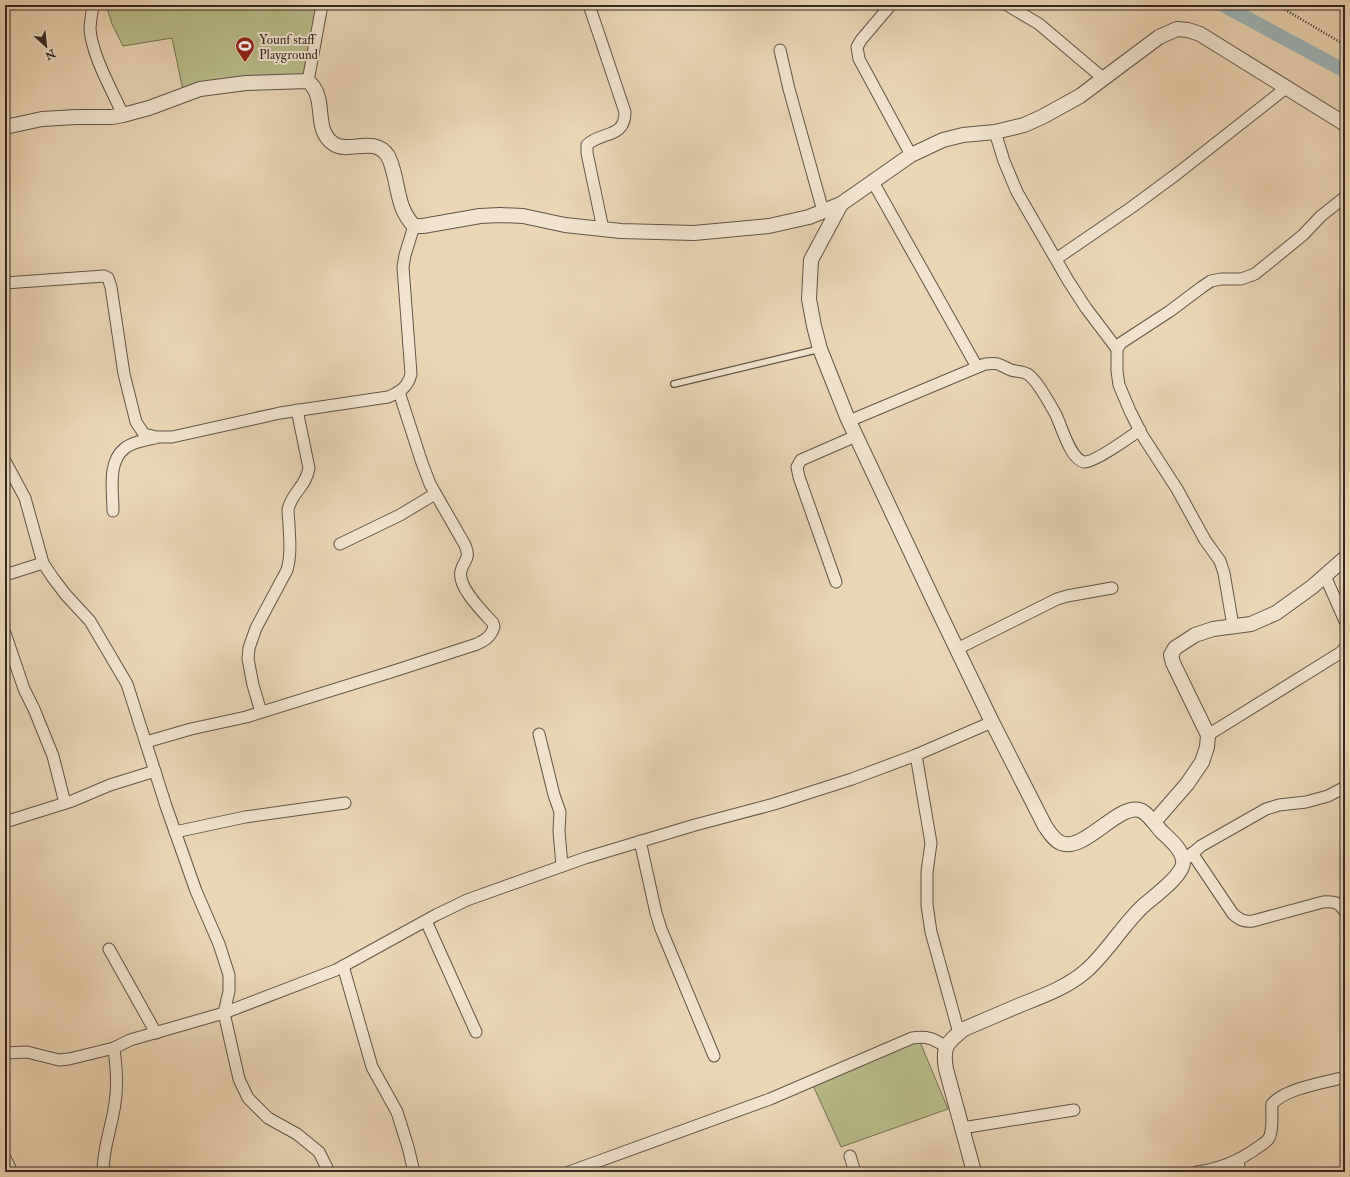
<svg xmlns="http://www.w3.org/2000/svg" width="1350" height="1177" viewBox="0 0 1350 1177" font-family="'IM FELL Double Pica',serif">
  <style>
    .green { fill: #b9bd8b; stroke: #777356 }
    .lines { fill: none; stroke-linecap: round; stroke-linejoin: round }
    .canal { stroke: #9eb6b9; stroke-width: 14 }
    .service-casing { stroke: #625446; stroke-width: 8 }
    .minor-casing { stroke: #625446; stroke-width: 13 }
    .tertiary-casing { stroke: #625446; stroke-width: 16 }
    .path { stroke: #352921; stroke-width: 2.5; stroke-dasharray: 1 2; stroke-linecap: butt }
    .service { stroke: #f2e4ce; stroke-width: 5.5 }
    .minor { stroke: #f2e4ce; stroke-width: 11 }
    .tertiary { stroke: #f2e4ce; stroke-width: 14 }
    .labels { text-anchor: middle; stroke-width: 4; stroke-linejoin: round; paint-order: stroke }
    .poi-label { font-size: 13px; fill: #352921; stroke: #f2e4ce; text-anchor: start }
  </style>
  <rect width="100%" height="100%" fill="#ebd6b4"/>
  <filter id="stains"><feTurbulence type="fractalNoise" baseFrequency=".005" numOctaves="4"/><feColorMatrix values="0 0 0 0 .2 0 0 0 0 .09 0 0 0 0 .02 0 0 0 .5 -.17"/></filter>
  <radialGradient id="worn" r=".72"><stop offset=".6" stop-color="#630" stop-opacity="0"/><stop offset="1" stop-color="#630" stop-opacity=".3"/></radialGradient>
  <!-- green -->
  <g class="green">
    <path d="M106,5H326L308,80L184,95L172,38L123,46L112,24Z"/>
    <path d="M918,1037L948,1109L841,1147L811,1081Z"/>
  </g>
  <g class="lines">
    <!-- canal -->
    <path class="canal" d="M1223,5L1345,71"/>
    <!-- service casing -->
    <g class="service-casing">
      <path id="service" d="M674,384L820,349"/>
    </g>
    <!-- minor casing -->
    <g class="minor-casing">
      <g id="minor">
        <path d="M93,5C92,13 90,22 90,30C93,58 112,90 123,115"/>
        <path d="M589,5L625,112C625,139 601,131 587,145V153L603,229"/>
        <path d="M890,5L889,7L861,40L857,47L859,59L911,155"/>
        <path d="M1007,5L1039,24L1104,79"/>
        <path d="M780,50L789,89L823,211"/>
        <path d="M308,81L322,5"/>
        <path d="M995,132L1004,161L1017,192L1069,282L1086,308L1117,349"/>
        <path d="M873,182L977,367"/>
        <path d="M1056,259L1132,207L1178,173L1286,88"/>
        <path d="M5,283L104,276L108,278L111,287L124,374L136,422L144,434L157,437H172L280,413L388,397C400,392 408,387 411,374L403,267L405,255L414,226"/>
        <path d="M849,421L985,364C999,362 999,365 1011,370C1017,372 1024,371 1029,375C1039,383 1050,404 1056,415C1062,427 1070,459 1084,462C1094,463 1130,437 1140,430"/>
        <path d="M5,461L25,498L43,563L53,578L66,595L90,621L127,684L166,806L196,891L219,944L229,975V991L224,1013L239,1079L248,1098L268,1118L297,1134L319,1152L329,1172"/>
        <path d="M113,511C113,491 107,462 125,448C133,442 145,440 155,438"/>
        <path d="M340,544L400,515L435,494"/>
        <path d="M5,575L43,563"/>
        <path d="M1325,576L1345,621"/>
        <path d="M836,582L799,477L797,467L801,460L856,436"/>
        <path d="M1233,626L1224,573L1220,561L1205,540L1177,489L1142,435L1130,411L1119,385L1117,371V349L1121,343L1170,311L1202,287L1211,281L1221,279H1241L1255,274L1303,235L1321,216L1345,197"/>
        <path d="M5,633L24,689L34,709L53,756L65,803"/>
        <path d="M957,649L1057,599L1067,596L1112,588"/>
        <path d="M261,712L253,685L248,659L249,648L256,628L287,570C291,556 290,541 289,526C289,521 288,515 288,510C291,493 306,487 309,468L297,410"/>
        <path d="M539,734L554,795L560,812L559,831L562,866"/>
        <path d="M1208,735L1340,653L1345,648"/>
        <path d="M146,742L191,729L246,717L394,671L477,644C485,640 491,637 494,627L493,623C483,612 457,587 461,571C464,558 471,561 465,545L430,484L422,463L399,392"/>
        <path d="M916,755L931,843L927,872V905L931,932L959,1033"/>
        <path d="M5,822L72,801L110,785L155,771"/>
        <path d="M175,832L245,817L345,803"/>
        <path d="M640,841L656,913L661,929L714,1056"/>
        <path d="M1192,853L1233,914C1240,920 1244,922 1253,921L1323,902C1334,901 1339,902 1345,912"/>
        <path d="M1187,858L1201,846L1266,809L1279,805L1306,802L1328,796L1345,787"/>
        <path d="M426,921L476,1032"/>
        <path d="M109,949L156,1033"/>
        <path d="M343,966L372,1067L397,1112L408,1147L414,1172"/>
        <path d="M5,1053L27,1052L59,1060L69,1059L114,1048L130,1040L224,1013L336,970L436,915L467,900L585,858L695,825L774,804L852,779L916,755L992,722"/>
        <path d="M962,1128L1074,1110"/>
        <path d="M850,1156L855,1172"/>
        <path d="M5,1158L12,1172"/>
        <path d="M1238,1161L1240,1172"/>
        <path d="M103,1172C103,1146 112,1127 115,1103C118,1084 116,1066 114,1048"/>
        <path d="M569,1172L770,1099L912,1038C927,1036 933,1038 946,1047"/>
        <path d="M1197,1172C1219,1169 1239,1161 1257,1148C1261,1145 1267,1142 1269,1138C1274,1128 1271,1114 1272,1104C1286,1088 1324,1083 1345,1077"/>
      </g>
    </g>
    <!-- tertiary casing -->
    <g class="tertiary-casing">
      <g id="tertiary">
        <path d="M5,127L42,119L76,117H112L123,115L149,108L200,89L246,83L308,81C310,83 313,86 314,88C325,104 314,131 334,144C349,154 374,135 388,156C390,160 392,166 393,170C399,191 398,209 414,226H423L480,216L500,215L523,216L565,225L621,231L694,233L769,226L809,217L841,204L911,155L943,140L963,135L995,132L1024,125L1042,117L1080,96L1159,37L1177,29L1188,30L1200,34L1345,124"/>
        <path d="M841,204L811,260L809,299L814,326L820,349L847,417L939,612L992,722L1045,826C1049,832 1054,840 1061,843C1085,853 1120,800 1142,811C1149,815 1156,825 1161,831C1169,839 1181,848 1183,860C1186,874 1153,897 1143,906C1122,926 1108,951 1087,970C1068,987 1043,996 1020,1005C1001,1013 983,1021 964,1029C947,1043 942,1046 946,1069L974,1172"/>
        <path d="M1154,822L1187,784L1202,762L1207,747L1208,735L1173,663L1171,655L1175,648L1195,635L1213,629L1251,624L1276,613L1312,587L1345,558"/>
      </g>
    </g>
    <!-- path -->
    <path class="path" d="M1277,5L1345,45"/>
    <!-- service -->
    <use href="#service" class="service"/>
    <!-- minor -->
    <use href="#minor" class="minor"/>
    <!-- tertiary -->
    <use href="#tertiary" class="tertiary"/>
  </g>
  <!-- icons -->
  <defs>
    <g id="stadium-pin" transform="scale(1)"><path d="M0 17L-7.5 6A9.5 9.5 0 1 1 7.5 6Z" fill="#8f2418" stroke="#f2e4ce"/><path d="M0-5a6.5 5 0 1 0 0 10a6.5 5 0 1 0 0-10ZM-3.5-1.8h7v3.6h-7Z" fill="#fff"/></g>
  </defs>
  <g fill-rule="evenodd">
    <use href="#stadium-pin" x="245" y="46"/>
  </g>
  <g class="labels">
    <!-- poi labels -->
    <g class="poi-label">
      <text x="259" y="44">Younf staff<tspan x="259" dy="15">Playground</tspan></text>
    </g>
  </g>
  <!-- margin -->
  <rect width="1350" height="1177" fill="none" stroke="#ebd6b4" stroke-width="20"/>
  <rect x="6" y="6" width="1338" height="1165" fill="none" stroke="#352921" stroke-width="2"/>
  <rect x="10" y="10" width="1330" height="1157" fill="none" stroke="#352921"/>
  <!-- north arrow -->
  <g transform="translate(46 46) rotate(153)" stroke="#f2e4ce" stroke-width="3" paint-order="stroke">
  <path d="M0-3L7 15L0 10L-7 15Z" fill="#352921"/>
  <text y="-6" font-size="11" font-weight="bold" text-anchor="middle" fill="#352921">N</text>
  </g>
  <rect width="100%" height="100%" filter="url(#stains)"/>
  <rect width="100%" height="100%" fill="url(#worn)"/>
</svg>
